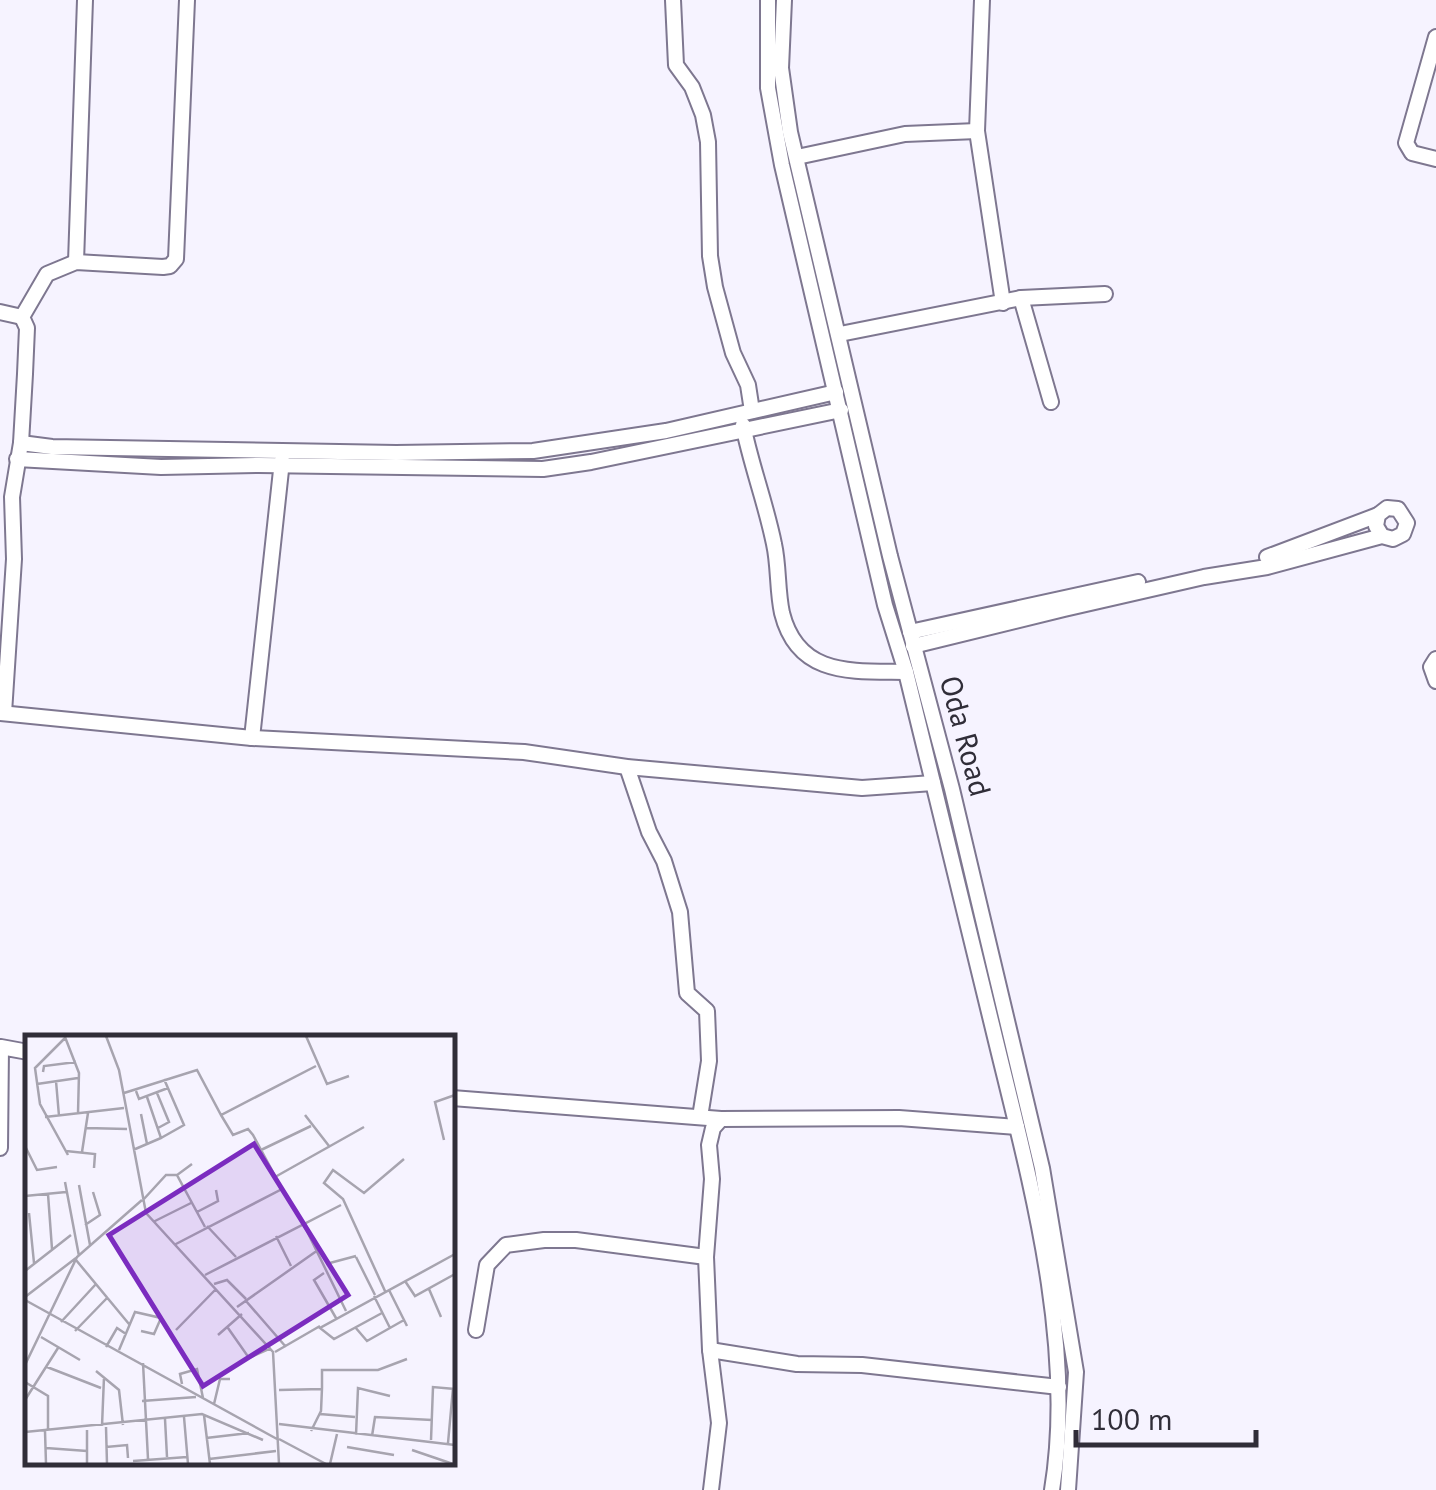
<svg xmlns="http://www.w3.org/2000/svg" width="1436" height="1490" viewBox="0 0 1436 1490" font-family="'PT Sans',sans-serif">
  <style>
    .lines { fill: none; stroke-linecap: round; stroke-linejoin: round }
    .minor-casing { stroke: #7e7790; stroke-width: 18 }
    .minor { stroke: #fff; stroke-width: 14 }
    .labels { text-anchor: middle; stroke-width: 10; stroke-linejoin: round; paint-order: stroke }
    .street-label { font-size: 30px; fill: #302d38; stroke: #f6f3ff }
    .inset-road { fill: none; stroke: #a7a4af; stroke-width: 2.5 }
    .view { fill: #7b2cbf; fill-opacity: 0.15; stroke: #7b2cbf; stroke-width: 5 }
    .inset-edge { fill: none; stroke: #302d38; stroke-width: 5 }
  </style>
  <rect width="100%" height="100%" fill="#f6f3ff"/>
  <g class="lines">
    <!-- minor casing -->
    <g class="minor-casing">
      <g id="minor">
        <path d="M673,0L676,65L692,87L703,115L708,142L710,256L715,287L733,353L748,385L752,411"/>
        <path d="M768,0V88L782,165L885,605L906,672C936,795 966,918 996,1041C1030,1181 1076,1345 1052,1490"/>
        <path d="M784,0L781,68L790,132L890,556L952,789L1042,1168L1076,1372L1068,1490"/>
        <path d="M982,0L977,131L1003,303"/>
        <path d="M1436,37L1406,143L1412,153L1436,159"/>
        <path d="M797,157L905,134L977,131"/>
        <path d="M76,262L85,0"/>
        <path d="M1021,298L1051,402"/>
        <path d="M0,312L22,317"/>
        <path d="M840,334L1021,298L1105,294"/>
        <path d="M743,425C751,465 766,504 774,544C779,566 777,590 782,613C798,677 852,671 906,672"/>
        <path d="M21,443L52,447L396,453L533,451L666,431L836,392"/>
        <path d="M17,459L161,467L259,465L543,469L591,462L841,410"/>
        <path d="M1267,557L1378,515"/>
        <path d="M910,632L1138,582"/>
        <path d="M913,646L1064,609L1204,577L1267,567L1382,536L1393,539L1403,534L1407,523L1398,509L1387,508L1378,515L1376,526L1382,536"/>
        <path d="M1436,659L1431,667L1436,681"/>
        <path d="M0,713L252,738L524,752L627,767L862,788L933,783"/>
        <path d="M4,713L14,559L12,497L21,443L25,374L27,328L22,317L47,274L76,262L163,267L170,266L176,259L187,0"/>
        <path d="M252,738L282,461"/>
        <path d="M627,767L649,832L664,861L680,912L687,993L707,1011L709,1061L700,1117"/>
        <path d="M452,1098L721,1119L899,1118L1017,1127"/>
        <path d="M0,1148L1,1047L28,1052"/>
        <path d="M476,1330L487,1265L506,1245L544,1240H576L706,1257"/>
        <path d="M710,1350L797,1364L862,1365L1059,1387"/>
        <path d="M711,1490L719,1423L710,1350L706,1257L712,1179L709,1145L713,1128L721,1119"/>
      </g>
    </g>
    <!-- minor -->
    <use href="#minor" class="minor"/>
  </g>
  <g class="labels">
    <!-- street labels -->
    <g class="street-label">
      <text transform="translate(965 736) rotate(75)" y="10">Oda Road</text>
    </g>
  </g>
  <!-- overview -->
  <g transform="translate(25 1035)">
    <rect width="430" height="430" fill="#f6f3ff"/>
    <path class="inset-road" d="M81,1L94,35L121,178L248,317L254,429M281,1L302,49L324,41M40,2L54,38L53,78M41,2L10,33L15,69L43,120M18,37L19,31L51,27M31,46L34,81M12,49L53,43M111,56L114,64L143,53M99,58L172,35L196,80L291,31M132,58L144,87L133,93M116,79L122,109M280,80L304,111M20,82L99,73M61,93L102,94M136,103L159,90L139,44M419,105L410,67L430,60M0,111L12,135L32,132M108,115L136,103L122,62M236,115L286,91M41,116L70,119L69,133M57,117L63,78M167,129L152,140L180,192M250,142L339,92M40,147L54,221M54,150L65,210M23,159L27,214M0,161L41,157M118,165L141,140H152M172,177L193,166L191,155M4,178L9,228M128,187L166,168M278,188L321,276M60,190L75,180L68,157M182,191L211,222M251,201L266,231M149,210L257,154L228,100L223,94L208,100L196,80M331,222L350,260M51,225L104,289M301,229L331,221M0,236L46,200M299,238L289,245L311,283M180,240L316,170M380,246L390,261L430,239M189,249L202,245L221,264M404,254L416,282M364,255L382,291M360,256L318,164L299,148L308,135L339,158L379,124M349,261L365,293M0,262L51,223M0,265L252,404M221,266L261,312M212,272L293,215M357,278L309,304L295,293L430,219M36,287L71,249M330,292L342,306L379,285M203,293L224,323L246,313M151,295L191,254M50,296L83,262M193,300L217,279M16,302L55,325M81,312L92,293L101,299M94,315L110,277L136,283L129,299L116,296M250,317L295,291M118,328L123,424M0,330L52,222L117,165M22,332L76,353M71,336L94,355L98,390M0,347L23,361V396M157,349L155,339L172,334L178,363M254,355L297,354M0,365L33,313M117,366L171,362M189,369L195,344H205M295,379L330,382M179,380L185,429M159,382L163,429M140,384L142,422M254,389L430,410M77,391L79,342M81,392L82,429M62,395V429M20,396L21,429M286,396L296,376L297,353V335H353L382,324M0,397L177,379L238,405M331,400L333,353L365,361M347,401L350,382L407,385M181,403L224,398M254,404L301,429M406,405L408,352L430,354M423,408L428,353M81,412L102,410L103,423M322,412L369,420M21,413L62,416M387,415L428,429M184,424L251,416M108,426L162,422M305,429L312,399"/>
    <path class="view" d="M229,109L323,260L178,351L84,200Z"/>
    <rect width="430" height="430" class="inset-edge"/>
  </g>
  <!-- scale -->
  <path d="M1076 1430v15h180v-15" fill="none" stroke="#302d38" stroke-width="5"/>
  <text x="1091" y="1430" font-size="30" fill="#302d38" stroke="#f6f3ff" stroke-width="8" paint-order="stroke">100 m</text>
</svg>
